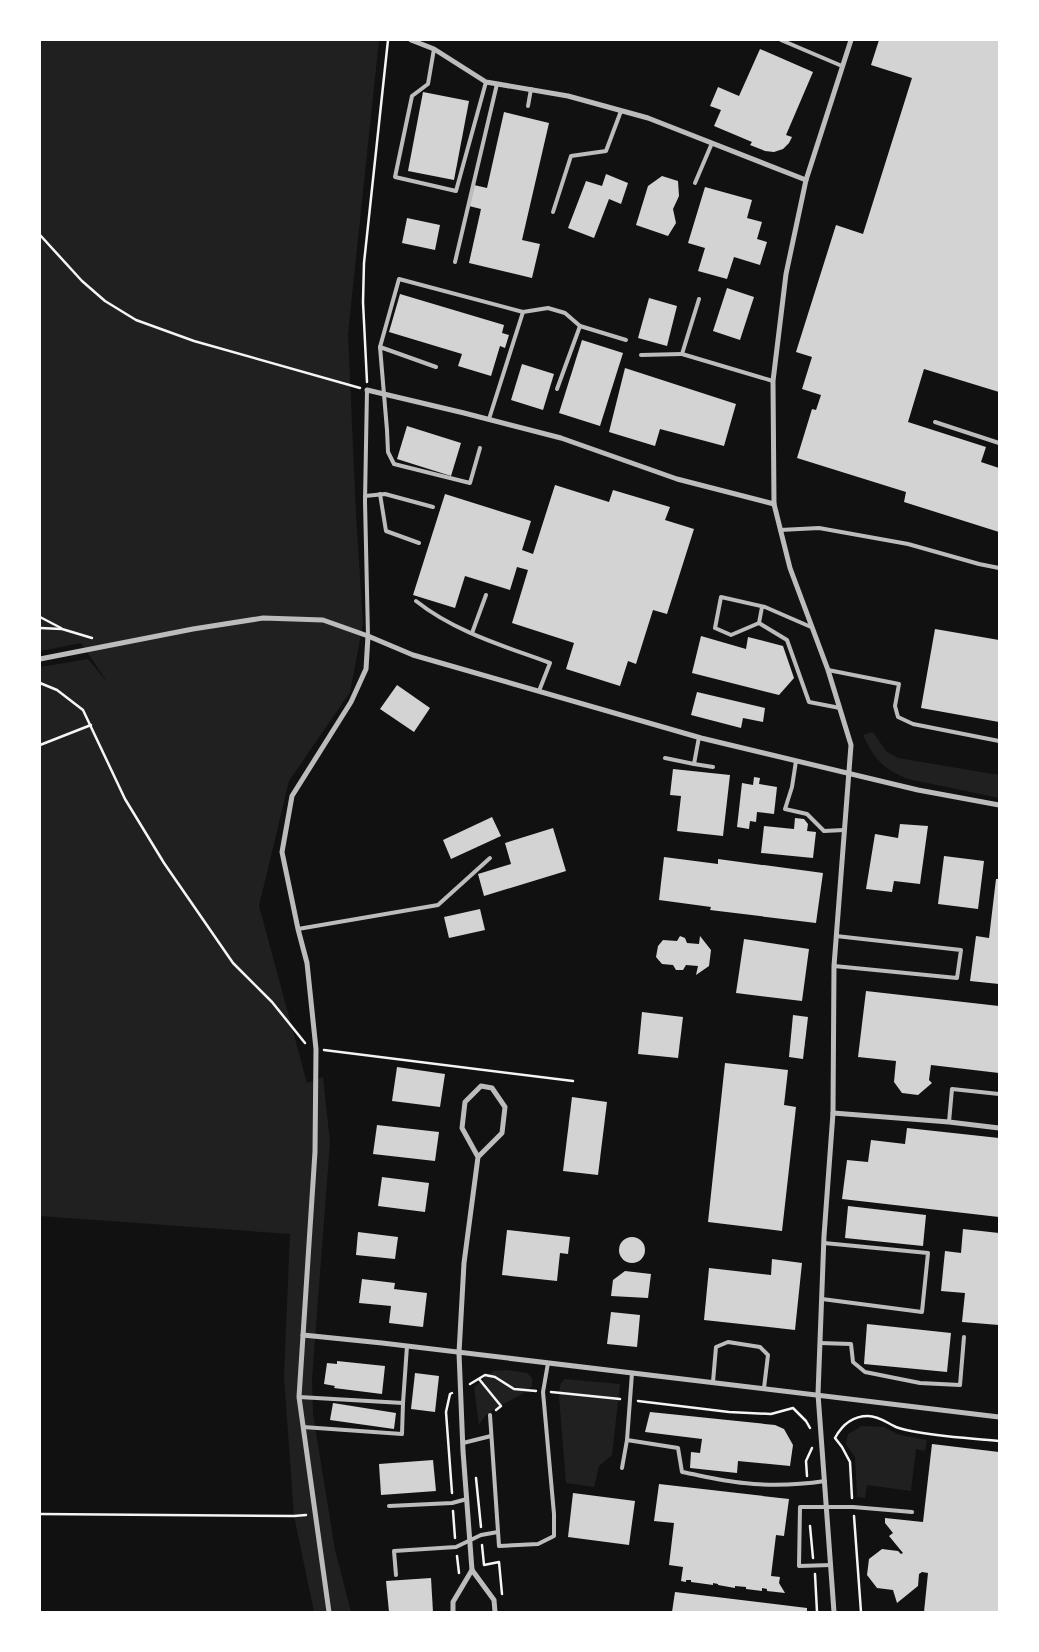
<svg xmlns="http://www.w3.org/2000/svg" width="1039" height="1652" viewBox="0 0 1039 1652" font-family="Commissioner,sans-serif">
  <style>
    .green { fill: #202020 }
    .building { fill: #d3d3d3 }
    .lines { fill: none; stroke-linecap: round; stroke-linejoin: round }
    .path { stroke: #f5f5f5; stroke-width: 2.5 }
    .service { stroke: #bcbcbc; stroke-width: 4 }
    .minor { stroke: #bcbcbc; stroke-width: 5 }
  </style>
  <rect width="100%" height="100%" fill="#111"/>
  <!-- green -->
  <g class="green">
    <path d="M40,40H379L348,334L356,515L363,624L350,692L289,781L259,906L307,1083L323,1077L330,1142L312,1379L313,1414L335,1550L351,1612H314L294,1516L284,1376L290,1234L40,1216V667L88,659L108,683L81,643L40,651Z"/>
    <path d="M873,732L886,751L898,758L999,775V798L908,779C882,768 875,760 863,735Z"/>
    <path d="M507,1370L527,1373L532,1378V1386C517,1402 490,1404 479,1425L474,1387L493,1371Z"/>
    <path d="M564,1379L620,1384L612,1455L599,1466L594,1487L566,1483L559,1397L560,1385Z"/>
    <path d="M862,1426L883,1427L900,1435L927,1440L925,1451L916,1449L911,1491L867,1485L865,1498L857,1497L855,1457L846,1444L848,1434Z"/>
  </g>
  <!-- building -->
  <g class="building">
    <path d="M879,40H999V392L924,369L908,422L986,447L981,462L999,468V532L904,502L906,492L797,458L812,409L816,410L821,395L802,389L812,357L796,352L836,225L863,234L912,78L871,65Z"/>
    <path d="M760,49L813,72L786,135L792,137L789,143L783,149L774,152L765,151L750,145L752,142L714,126L721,110L710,106L718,87L739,96Z"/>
    <path d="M423,92L469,101L454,180L408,171Z"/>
    <path d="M504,112L549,123L522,240L540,244L532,278L469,263L481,209L469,206L474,185L487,188Z"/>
    <path d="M606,174L628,183L621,204L609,199L594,238L568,228L586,181L602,186Z"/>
    <path d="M662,176L678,181L679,196L673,209L676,223L668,236L636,225L648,186Z"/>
    <path d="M705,187L752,200L747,218L762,222L757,239L767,242L760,265L734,257L727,279L698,271L705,248L688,243Z"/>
    <path d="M407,218L440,225L435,250L402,243Z"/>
    <path d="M727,288L754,297L740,340L713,331Z"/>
    <path d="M400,294L504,325L502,333L509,335L505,348L500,346L491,376L458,366L462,354L389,332Z"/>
    <path d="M649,298L677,306L667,346L638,338Z"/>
    <path d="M582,340L623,353L600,426L559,413Z"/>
    <path d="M522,364L554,374L543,410L511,400Z"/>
    <path d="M625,368L736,404L724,446L660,429L655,446L609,432Z"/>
    <path d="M407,426L461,443L451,476L397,459Z"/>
    <path d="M555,485L609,502L613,490L670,507L665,520L694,529L667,614L653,610L636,664L628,661L620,686L566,669L574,643L512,623L528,570L517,567L510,590L465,576L455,608L413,595L445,494L531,521L522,550L533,554Z"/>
    <path d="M935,629L999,640V722L921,708Z"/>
    <path d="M701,636L746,649L748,637L783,646L794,678L779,695L692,673Z"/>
    <path d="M397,685L430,708L414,732L380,709Z"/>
    <path d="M697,692L765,708L763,722L743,718L741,728L691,715Z"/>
    <path d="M673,769L730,775L723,836L677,831L681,796L670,795Z"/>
    <path d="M754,777L760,778L759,784L777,787L774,814L757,812L756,822L750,821L749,829L737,827L742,783L753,785Z"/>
    <path d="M492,817L501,836L451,859L443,840Z"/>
    <path d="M795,818L804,819L808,824L807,831L816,832L813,858L761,853L764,826L794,829Z"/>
    <path d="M900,824L928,826L920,884L894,881L892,892L866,889L875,834L898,838Z"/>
    <path d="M553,828L566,871L484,896L478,874L511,864L505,843Z"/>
    <path d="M944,856L984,861L978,909L938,904Z"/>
    <path d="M664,857L718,864V859L823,873L816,923L710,910L711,907L659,900Z"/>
    <path d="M996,879H999V984L970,981L976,936L989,938Z"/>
    <path d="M480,909L485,930L449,938L444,917Z"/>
    <path d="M680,936L685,938L687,943L699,944L700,936L711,950L709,966L696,975L698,966L686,965L683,970H676L673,965L662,964L656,957L658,946L663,940L677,941Z"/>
    <path d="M744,939L809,949L802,1001L736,993Z"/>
    <path d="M866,991L999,1006V1073L931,1065L929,1080L932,1083L918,1095L902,1093L894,1082L896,1061L858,1057Z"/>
    <path d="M642,1012L683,1017L678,1058L638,1054Z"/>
    <path d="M793,1015L808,1017L803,1059L789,1057Z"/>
    <path d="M725,1063L788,1070L784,1105L796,1107L782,1231L708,1222Z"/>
    <path d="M397,1067L445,1074L440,1107L392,1101Z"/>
    <path d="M572,1097L607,1102L598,1175L563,1171Z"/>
    <path d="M377,1125L439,1132L435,1161L373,1154Z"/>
    <path d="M907,1128L999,1138V1217L842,1199L847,1160L868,1162L871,1140L905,1144Z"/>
    <path d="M382,1177L429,1183L425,1212L378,1206Z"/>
    <path d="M848,1206L926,1215L923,1246L845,1238Z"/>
    <path d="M963,1229L999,1233V1325L962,1322L965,1293L941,1291L945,1251L961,1253Z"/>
    <path d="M507,1230L570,1237L568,1254L560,1253L557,1281L502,1275Z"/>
    <path d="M358,1232L398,1237L395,1259L356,1255Z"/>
    <circle cx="632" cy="1250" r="13"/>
    <path d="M772,1259L802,1263L795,1330L704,1320L709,1268L771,1275Z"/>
    <path d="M625,1271L651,1274L648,1298L611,1296L613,1280Z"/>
    <path d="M362,1279L395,1283L394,1289L427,1293L423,1327L389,1323L391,1306L359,1303Z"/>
    <path d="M611,1312L640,1315L637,1347L607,1344Z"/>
    <path d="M867,1324L951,1333L947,1372L864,1364Z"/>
    <path d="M337,1361L385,1366L382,1394L334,1388L335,1386L324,1384L327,1363L337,1364Z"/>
    <path d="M415,1373L439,1376L435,1412L411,1409Z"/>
    <path d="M333,1403L396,1413L394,1429L330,1420Z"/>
    <path d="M650,1412L775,1425L784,1429L793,1445L790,1466L738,1461L737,1473L690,1468L691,1452L700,1453L702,1439L645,1432Z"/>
    <path d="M932,1444L999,1452V1612H924L928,1573L922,1572L919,1574L918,1586L897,1603L893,1590L877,1588L867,1575L869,1559L882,1549L898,1551L901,1554L903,1553L889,1536L893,1533L885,1523V1518L923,1522Z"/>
    <path d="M433,1460L436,1491L381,1495L379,1464Z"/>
    <path d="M659,1484L789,1499L784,1536L776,1535L771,1576L780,1577L779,1583L785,1593L767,1591V1589L762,1588V1591L746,1589V1587L735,1586V1588L718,1585V1584L713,1583V1585L691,1582V1580H686V1582L681,1581L683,1567L669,1565L674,1523L654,1521Z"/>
    <path d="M573,1493L635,1501L629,1545L568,1537Z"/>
    <path d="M431,1578L433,1612H389L386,1581Z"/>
    <path d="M675,1592L807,1608V1612H672Z"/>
  </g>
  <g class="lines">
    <!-- path -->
    <g class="path">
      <path d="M40,235L82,281L105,301L136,320L194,341L360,388"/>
      <path d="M367,382L363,302L364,263L388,40"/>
      <path d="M40,617L61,628"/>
      <path d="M40,628L62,629L92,638"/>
      <path d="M40,683L57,690L83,710L125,799L164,863L233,963L272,1002L305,1043"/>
      <path d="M40,745L91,725"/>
      <path d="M324,1050L573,1081"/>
      <path d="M479,1379L501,1406L496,1410"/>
      <path d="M470,1384L485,1375L495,1377L514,1389L536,1391"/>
      <path d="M551,1392L620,1399"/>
      <path d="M452,1393L450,1394L446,1412L452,1493"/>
      <path d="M638,1401L729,1412L771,1414L793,1408L806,1421L810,1428"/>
      <path d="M807,1476L806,1461L812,1448"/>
      <path d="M476,1478L481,1527"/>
      <path d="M852,1498L850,1462L842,1447L835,1438C842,1425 853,1416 868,1416C879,1416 887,1423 896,1427C901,1429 906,1430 911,1431C940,1437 970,1438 999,1441"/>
      <path d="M453,1511L455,1538"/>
      <path d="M40,1514L294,1516L306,1515"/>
      <path d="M854,1516L861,1612"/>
      <path d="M810,1526L813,1558"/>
      <path d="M482,1545L484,1565L499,1562L502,1594"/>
      <path d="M457,1556L459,1573"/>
      <path d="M815,1574L817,1612"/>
    </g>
    <!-- service -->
    <g class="service">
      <path d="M781,40L842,66"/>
      <path d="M434,49L428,84L412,96L395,177L456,191L486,82"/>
      <path d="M528,106L531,89"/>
      <path d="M695,183L712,143"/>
      <path d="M553,212L571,156L606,151L621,111"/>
      <path d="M455,262L497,84"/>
      <path d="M699,299L682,354L773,381"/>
      <path d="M523,312L548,308L565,313L580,326L626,340"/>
      <path d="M380,347L387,430L388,452L394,464L470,483L480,448"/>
      <path d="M641,355L682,354"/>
      <path d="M436,367L380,347L399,279L523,312L489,419"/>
      <path d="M557,389L580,326"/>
      <path d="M367,390L365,501L368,636"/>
      <path d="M935,422L999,443"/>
      <path d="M380,494L386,531L419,543"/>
      <path d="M365,496L385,494L433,507"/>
      <path d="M780,530L819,528L908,544L979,564L999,568"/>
      <path d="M416,601C455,632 504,646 550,663L539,691"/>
      <path d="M762,607L759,623L731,635L715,628L721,597L765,607L811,627"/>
      <path d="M759,623L787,640L809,702L840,708"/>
      <path d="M472,633L486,595"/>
      <path d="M828,670L899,684L895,706L898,717L913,724L999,741"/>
      <path d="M665,758L694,764L699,737"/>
      <path d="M796,761L792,787L785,809L807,814L824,831L844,830"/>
      <path d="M694,764L713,767"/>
      <path d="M298,929L438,905L490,858"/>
      <path d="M834,966L957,978L961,950L836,936"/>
      <path d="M949,1122L952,1089L999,1094"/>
      <path d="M822,1299L922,1312L928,1253L824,1243"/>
      <path d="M820,1343L851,1344L853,1362L865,1372L920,1383L960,1385L964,1337"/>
      <path d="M713,1382L716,1347L728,1342L760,1347L768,1355L764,1388"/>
      <path d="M299,1397L403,1403L407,1346"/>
      <path d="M490,1415L499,1546L538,1544L554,1536V1514L543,1392L548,1363"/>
      <path d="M303,1427L402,1434L403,1403"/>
      <path d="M627,1440L678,1448L682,1472C703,1476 723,1481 744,1483C770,1486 798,1485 825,1481"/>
      <path d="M463,1443L491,1436"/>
      <path d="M622,1468L627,1440L632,1373"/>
      <path d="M389,1506L452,1503L467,1499"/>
      <path d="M831,1565L799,1566L800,1507H853L912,1512"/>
      <path d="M396,1575L394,1551L456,1547L481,1535L498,1532"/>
    </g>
    <!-- minor -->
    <g class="minor">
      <path d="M411,40L434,49L486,82L568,96L648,118L806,180"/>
      <path d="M367,390L464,413L561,438L677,479L774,504"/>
      <path d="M40,659L193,629L263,618L323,620L368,636L413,655L701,738L918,790L999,805"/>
      <path d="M833,1113L949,1122L999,1128"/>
      <path d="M478,1157L462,1128L465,1102L481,1086L492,1088L505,1107L502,1133L478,1157L464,1263L459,1353L463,1451L472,1570L494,1600L495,1612"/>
      <path d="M303,1335L382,1343L999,1417"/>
      <path d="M329,1612L299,1397L315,1152L316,1049L307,963L298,929L282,852L292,796L351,702L366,669L368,636"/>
      <path d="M453,1612V1602L472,1570"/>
      <path d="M834,1612L818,1394L824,1236L833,1113L834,966L851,745L828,670L790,568L774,504L773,381L786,274L806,180L851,40"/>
    </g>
  </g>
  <!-- border -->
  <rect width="1039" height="1652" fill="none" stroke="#ffffff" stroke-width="82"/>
</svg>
